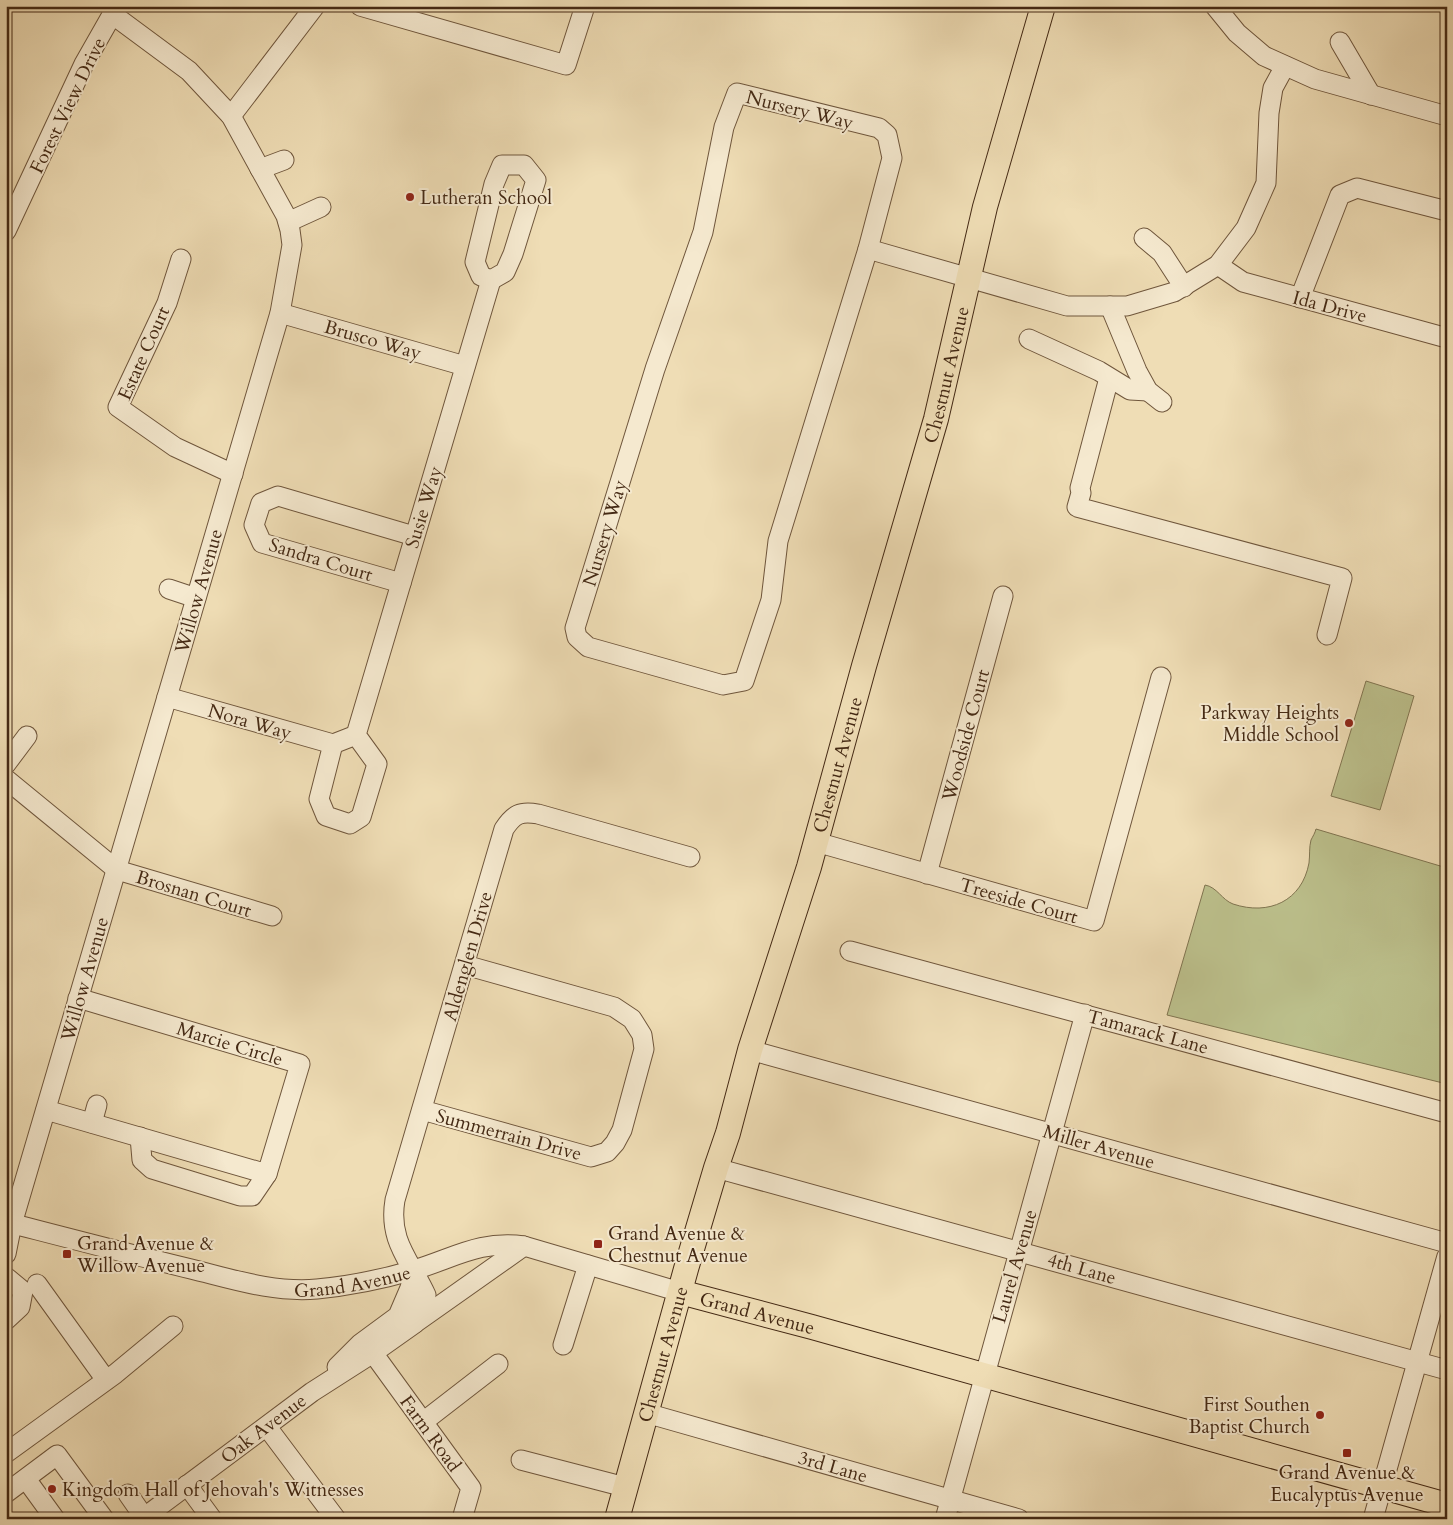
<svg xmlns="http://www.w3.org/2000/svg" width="1453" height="1525" viewBox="0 0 1453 1525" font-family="Cardo,serif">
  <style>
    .green { fill: #bcc08c; stroke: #807450 }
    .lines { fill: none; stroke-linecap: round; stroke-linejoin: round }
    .minor-casing { stroke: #6f563c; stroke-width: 21 }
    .major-casing { stroke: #442914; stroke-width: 26 }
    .minor { stroke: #f5e9cf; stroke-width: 19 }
    .major { stroke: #efddb5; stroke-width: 24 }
    .poi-dot { fill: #8f2418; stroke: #f5e9cf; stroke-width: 2 }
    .labels { text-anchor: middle; stroke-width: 4; stroke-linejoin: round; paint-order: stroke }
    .street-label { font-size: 19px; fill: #442914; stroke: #f5e9cf }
    .poi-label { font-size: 19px; fill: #442914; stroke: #f5e9cf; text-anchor: start }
  </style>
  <rect width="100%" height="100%" fill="#efddb5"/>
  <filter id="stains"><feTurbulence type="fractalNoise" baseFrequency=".004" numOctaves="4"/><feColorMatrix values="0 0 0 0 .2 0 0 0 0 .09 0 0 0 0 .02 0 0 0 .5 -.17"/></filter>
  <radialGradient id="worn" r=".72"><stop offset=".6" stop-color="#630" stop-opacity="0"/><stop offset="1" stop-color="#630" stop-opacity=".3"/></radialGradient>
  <!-- green -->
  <g class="green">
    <path d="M1366,681L1414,696L1380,810L1331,796Z"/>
    <path d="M1316,829L1447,868V1084L1167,1015L1205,885C1217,887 1222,900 1233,904C1269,916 1302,901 1309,863C1310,855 1309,847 1311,840C1313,836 1315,833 1316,829Z"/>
  </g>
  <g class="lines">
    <!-- minor casing -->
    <g class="minor-casing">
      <g id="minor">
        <path d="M360,6L566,65L585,6"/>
        <path d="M1215,6L1237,33L1264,56L1315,79L1447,116"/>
        <path d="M1340,42L1371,95"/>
        <path d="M737,93L879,128L887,135L892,158L868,249L778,541L771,600L744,681L723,685L588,647L577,637L575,628L655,369L703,232L724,127Z"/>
        <path d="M231,116L315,6"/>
        <path d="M502,165H524L536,180L513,254L505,272L491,280L481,276L475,262L494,184Z"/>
        <path d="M260,169L284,160"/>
        <path d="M288,222L321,207"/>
        <path d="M6,231L84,64L117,6"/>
        <path d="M1144,238L1162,253L1184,287"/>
        <path d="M868,249L1067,306H1127L1174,292L1218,265L1246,228L1266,183L1269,113L1273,88L1285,66"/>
        <path d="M181,259L167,303L118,407L175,447L233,474"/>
        <path d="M1218,265L1243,282L1447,338"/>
        <path d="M1300,298L1340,195L1357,188L1447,211"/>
        <path d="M1110,306L1137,371L1148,391L1162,402"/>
        <path d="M280,313L465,366"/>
        <path d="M1029,339L1099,371L1130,390L1148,391"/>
        <path d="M1109,378L1080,488L1081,493L1077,507L1342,578L1327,635"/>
        <path d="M401,583L262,543L254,525L261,503L278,496L414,536"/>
        <path d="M169,589L196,598"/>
        <path d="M167,697L333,744"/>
        <path d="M356,735L377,764L361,817L350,824L326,816L319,799L333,744L356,735L491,280"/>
        <path d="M6,764L27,736"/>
        <path d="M6,779L117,870L272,916"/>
        <path d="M816,842L1094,921L1161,677"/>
        <path d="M927,874L1003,596"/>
        <path d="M850,951L1447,1113"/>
        <path d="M750,1050L1447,1243"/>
        <path d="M46,1110L267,1174L300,1064L78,998"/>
        <path d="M422,1110L591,1157L607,1152L615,1143L622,1130L644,1049L642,1035L632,1019L614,1007L465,965"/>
        <path d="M92,1123L97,1105"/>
        <path d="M140,1137L142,1160L152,1169L240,1196H252L267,1174"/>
        <path d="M716,1168L1447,1370"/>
        <path id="s1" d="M6,1222C68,1238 129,1254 191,1269C232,1279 274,1293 317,1289C350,1286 383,1279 414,1270C454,1258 480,1240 524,1246L680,1292"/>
        <path d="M6,1254L12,1224L280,313L292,245L290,230L286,216L231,116L189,71L112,14"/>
        <path d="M6,1277L23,1291L20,1307L6,1320"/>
        <path d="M37,1284L106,1380"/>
        <path d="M415,1323L524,1246"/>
        <path d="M563,1345L588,1265"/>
        <path d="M373,1353L471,1488L462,1519"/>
        <path d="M337,1367L360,1344L398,1316L410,1288L414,1270"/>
        <path d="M646,1413L1019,1519"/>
        <path d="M423,1422L498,1364"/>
        <path d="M267,1427L336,1519"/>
        <path d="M6,1453L115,1374L173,1326"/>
        <path d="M521,1460L625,1487"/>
        <path d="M26,1479L55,1519"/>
        <path d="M187,1485L212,1519"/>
        <path d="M6,1493L57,1455L104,1519"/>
        <path d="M128,1494L144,1517"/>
        <path d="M142,1519L312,1392L373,1353L414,1324L426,1295C410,1260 388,1241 395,1200L504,829C514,814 520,811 538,814L690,857"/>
        <path d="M945,1519L1085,1014"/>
        <path d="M1373,1519L1447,1256"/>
      </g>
    </g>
    <!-- major casing -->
    <g class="major-casing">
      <g id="major">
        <path id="s2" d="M680,1292L812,1327L1447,1505"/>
        <path id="s3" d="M617,1519L686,1269L716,1168L728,1133L750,1050L809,867L864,666L936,419L985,207L1043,6"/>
      </g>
    </g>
    <!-- minor -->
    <use href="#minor" class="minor"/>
    <!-- major -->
    <use href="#major" class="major"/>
  </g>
  <!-- markers -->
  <g class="poi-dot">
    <circle cx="410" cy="197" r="5"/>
    <circle cx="1349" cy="723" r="5"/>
    <rect x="593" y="1239" width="10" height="10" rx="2.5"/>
    <rect x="62" y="1249" width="10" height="10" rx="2.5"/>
    <circle cx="1320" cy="1415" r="5"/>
    <rect x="1342" y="1448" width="10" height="10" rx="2.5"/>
    <circle cx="52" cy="1489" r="5"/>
  </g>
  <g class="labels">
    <!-- street labels -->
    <g class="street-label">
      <text transform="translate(67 105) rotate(-64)" y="7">Forest View Drive</text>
      <text transform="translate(800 109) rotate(14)" y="7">Nursery Way</text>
      <text transform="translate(1330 306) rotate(15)" y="7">Ida Drive</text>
      <text transform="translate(373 339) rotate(16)" y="7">Brusco Way</text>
      <text transform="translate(143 353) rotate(-66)" y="7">Estate Court</text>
      <text dy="7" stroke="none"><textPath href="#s3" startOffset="1191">Chestnut Avenue</textPath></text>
      <text transform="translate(423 507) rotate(-73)" y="7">Susie Way</text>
      <text transform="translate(604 533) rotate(-73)" y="7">Nursery Way</text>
      <text transform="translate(321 559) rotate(17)" y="7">Sandra Court</text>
      <text transform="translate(198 591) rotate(-74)" y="7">Willow Avenue</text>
      <text transform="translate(250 721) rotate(16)" y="7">Nora Way</text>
      <text transform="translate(965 735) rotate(-75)" y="7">Woodside Court</text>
      <text dy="7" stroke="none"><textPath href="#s3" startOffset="786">Chestnut Avenue</textPath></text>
      <text transform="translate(194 893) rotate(17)" y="7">Brosnan Court</text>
      <text transform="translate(1019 900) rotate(16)" y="7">Treeside Court</text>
      <text transform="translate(467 956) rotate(-74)" y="7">Aldenglen Drive</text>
      <text transform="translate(84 979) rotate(-74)" y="7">Willow Avenue</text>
      <text transform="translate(1148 1031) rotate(15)" y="7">Tamarack Lane</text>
      <text transform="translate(230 1043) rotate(17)" y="7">Marcie Circle</text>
      <text transform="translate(509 1134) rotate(15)" y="7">Summerrain Drive</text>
      <text transform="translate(1099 1146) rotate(16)" y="7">Miller Avenue</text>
      <text transform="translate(1014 1266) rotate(-74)" y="7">Laurel Avenue</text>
      <text transform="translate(1082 1268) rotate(16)" y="7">4th Lane</text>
      <text dy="7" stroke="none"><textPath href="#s1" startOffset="355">Grand Avenue</textPath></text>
      <text dy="7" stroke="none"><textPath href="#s2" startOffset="80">Grand Avenue</textPath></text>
      <text dy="7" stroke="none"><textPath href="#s3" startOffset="171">Chestnut Avenue</textPath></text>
      <text transform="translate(263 1428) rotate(-37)" y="7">Oak Avenue</text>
      <text transform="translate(431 1433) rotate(54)" y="7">Farm Road</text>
      <text transform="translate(833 1466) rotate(16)" y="7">3rd Lane</text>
    </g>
    <!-- poi labels -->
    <g class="poi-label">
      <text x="420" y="204">Lutheran School</text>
      <text x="1339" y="719" text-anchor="end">Parkway Heights<tspan x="1339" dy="22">Middle School</tspan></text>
      <text x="608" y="1240">Grand Avenue &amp;<tspan x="608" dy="22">Chestnut Avenue</tspan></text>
      <text x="77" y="1250">Grand Avenue &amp;<tspan x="77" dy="22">Willow Avenue</tspan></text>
      <text x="1310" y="1411" text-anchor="end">First Southen<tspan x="1310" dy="22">Baptist Church</tspan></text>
      <text x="1347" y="1479" text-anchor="middle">Grand Avenue &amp;<tspan x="1347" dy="22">Eucalyptus Avenue</tspan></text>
      <text x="62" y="1496">Kingdom Hall of Jehovah's Witnesses</text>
    </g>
  </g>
  <!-- margin -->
  <rect width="1453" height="1525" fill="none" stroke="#efddb5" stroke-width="25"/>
  <rect x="8" y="8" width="1438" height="1510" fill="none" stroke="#442914" stroke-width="2.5"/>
  <rect x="12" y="12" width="1428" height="1500" fill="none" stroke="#442914"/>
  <rect width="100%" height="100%" filter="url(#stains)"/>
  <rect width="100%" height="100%" fill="url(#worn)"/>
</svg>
